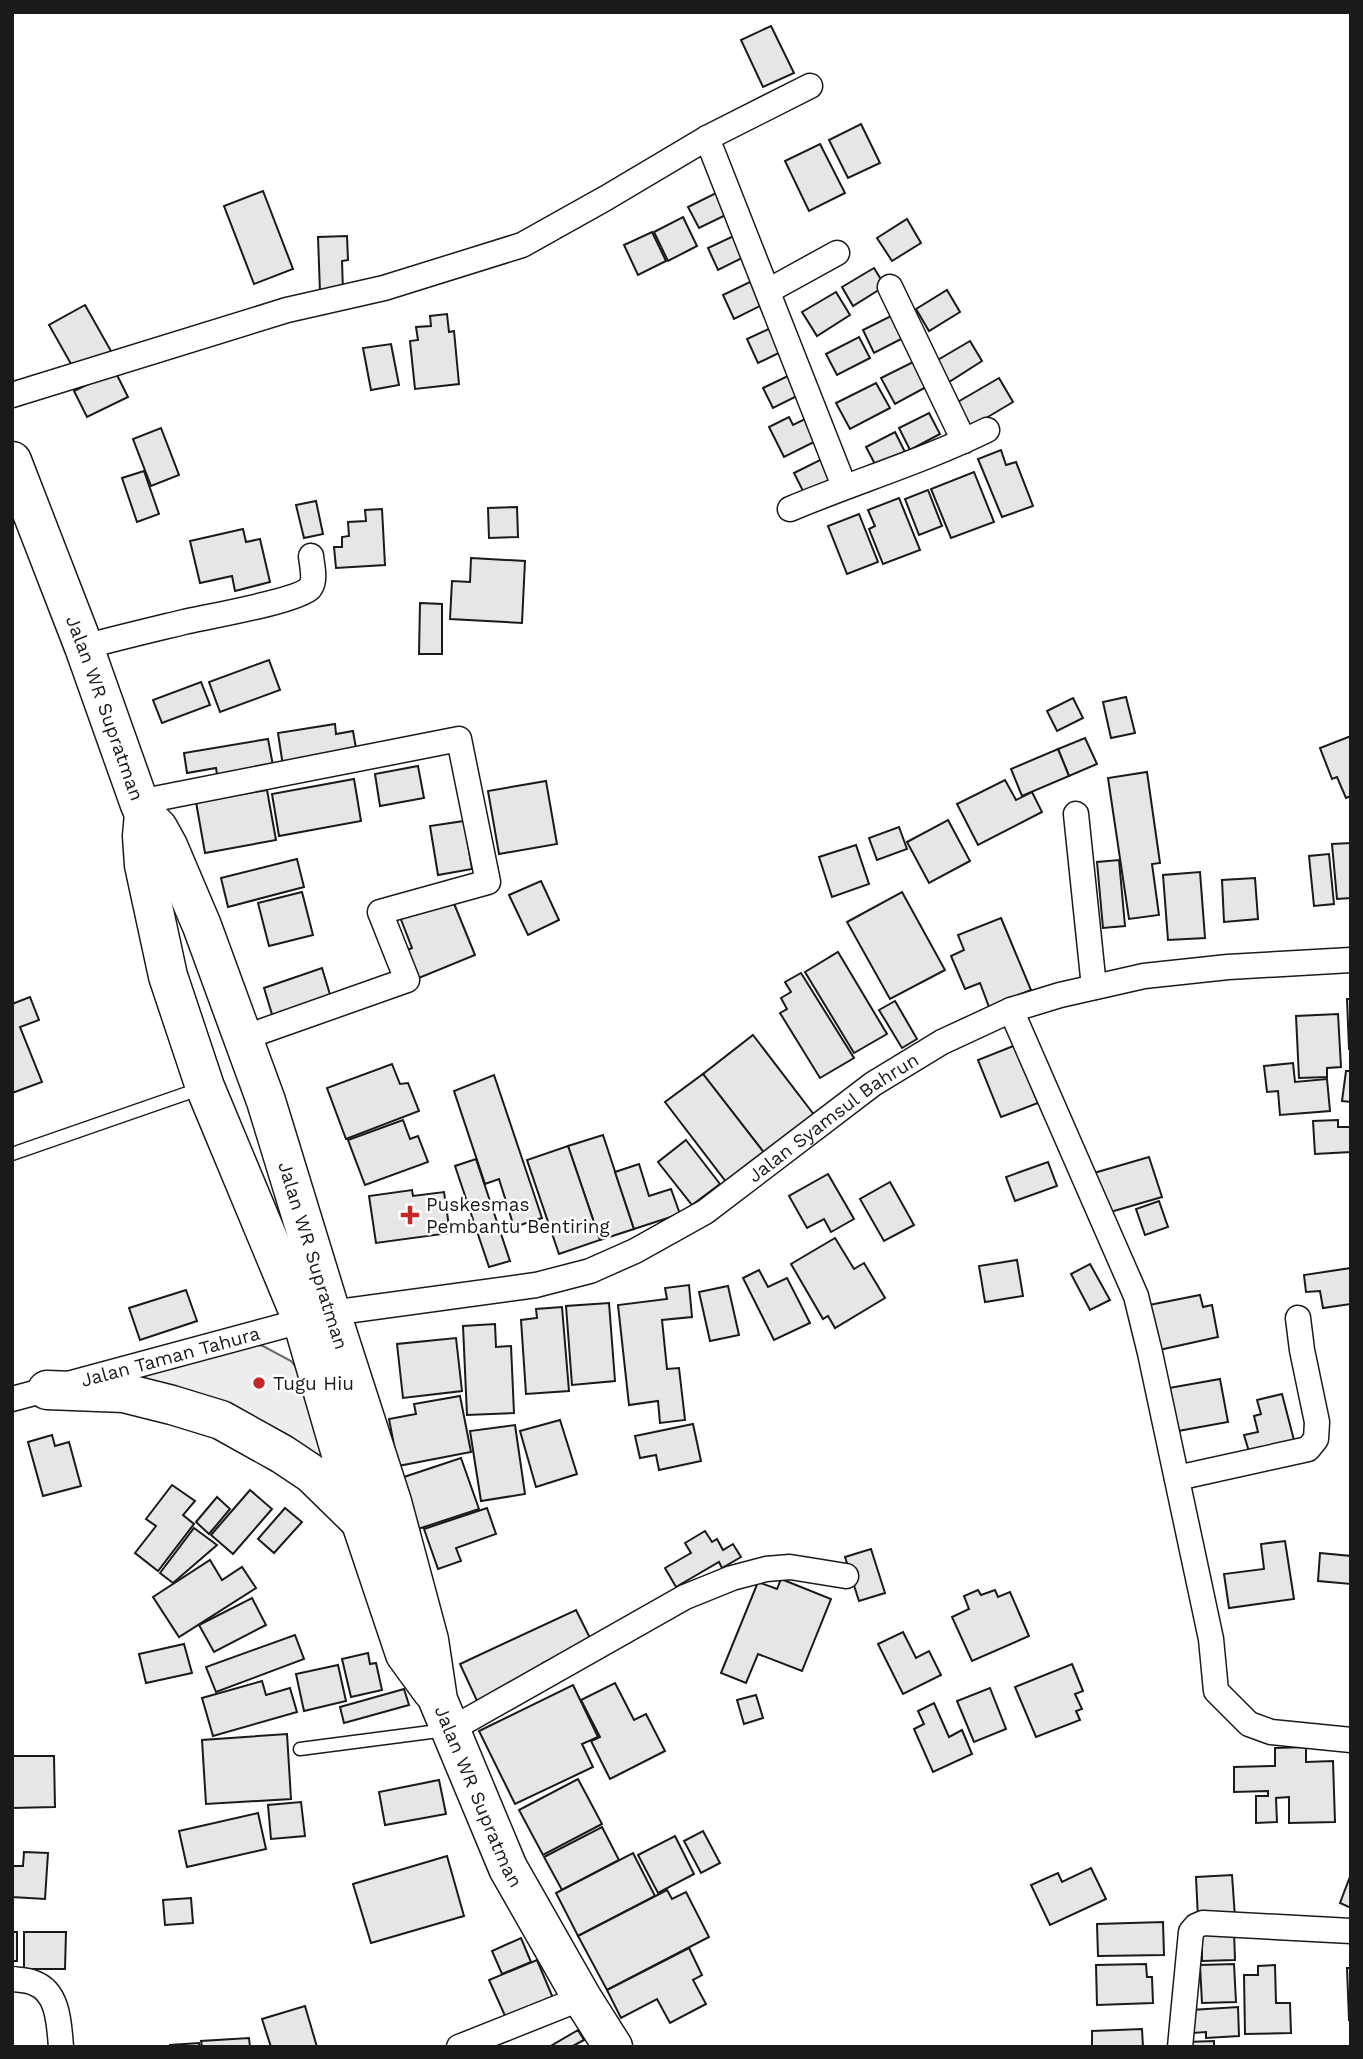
<svg xmlns="http://www.w3.org/2000/svg" width="1363" height="2059" viewBox="0 0 1363 2059" font-family="'Work Sans',sans-serif">
  <style>
    .built { fill: #ededed; stroke: #6a6a6a; stroke-width: 2 }
    .building { fill: #e6e6e6; stroke: #1a1a1a; stroke-width: 2 }
    .lines { fill: none; stroke-linecap: round; stroke-linejoin: round }
    .lane-casing { stroke: #1a1a1a; stroke-width: 15 }
    .street-casing { stroke: #1a1a1a; stroke-width: 27 }
    .highway-casing { stroke: #1a1a1a; stroke-width: 41 }
    .lane { stroke: #fff; stroke-width: 12 }
    .street { stroke: #fff; stroke-width: 24 }
    .highway { stroke: #fff; stroke-width: 38 }
    .poi-dot { fill: #c62828; stroke: #fff; stroke-width: 2.5 }
    .labels { text-anchor: middle; stroke-width: 5; stroke-linejoin: round; paint-order: stroke }
    .street-label { font-size: 19px; fill: #1a1a1a; stroke: #fff }
    .poi-label { font-size: 19px; fill: #1a1a1a; stroke: #fff; text-anchor: start }
  </style>
  <rect width="100%" height="100%" fill="#fff"/>
  <!-- built -->
  <path class="built" d="M252,1344L263,1346L291,1361L303,1375L332,1465L146,1380L144,1376Z"/>
  <!-- building -->
  <g class="building">
    <path d="M771,26L794,73L763,87L741,40Z"/>
    <path d="M861,124L880,163L848,178L829,140Z"/>
    <path d="M820,144L845,193L809,211L785,161Z"/>
    <path d="M722,190L732,212L699,228L688,207Z"/>
    <path d="M263,191L293,269L254,284L224,206Z"/>
    <path d="M683,217L697,246L668,261L654,232Z"/>
    <path d="M907,219L921,243L892,261L877,238Z"/>
    <path d="M652,232L666,261L638,275L624,245Z"/>
    <path d="M740,233L750,254L718,270L708,248Z"/>
    <path d="M347,236L348,260L342,261L343,291L320,292L318,237Z"/>
    <path d="M874,268L885,286L853,306L842,287Z"/>
    <path d="M756,279L768,302L734,319L723,295Z"/>
    <path d="M947,290L960,312L929,331L916,309Z"/>
    <path d="M836,292L850,315L817,336L802,312Z"/>
    <path d="M85,305L111,351L75,371L49,325Z"/>
    <path d="M447,314L449,332L454,331L459,384L415,389L410,341L418,340L416,327L431,326L430,316Z"/>
    <path d="M895,314L907,336L874,353L863,330Z"/>
    <path d="M775,326L787,349L758,363L747,339Z"/>
    <path d="M859,337L870,358L837,375L826,354Z"/>
    <path d="M970,341L982,361L949,382L936,361Z"/>
    <path d="M391,344L399,385L371,390L363,348Z"/>
    <path d="M915,361L928,386L895,404L881,378Z"/>
    <path d="M115,371L128,397L87,417L74,391Z"/>
    <path d="M794,373L803,393L773,408L763,388Z"/>
    <path d="M999,378L1013,402L971,427L956,403Z"/>
    <path d="M876,383L890,408L850,429L836,403Z"/>
    <path d="M929,413L940,434L910,450L899,428Z"/>
    <path d="M789,417L793,425L807,418L818,440L784,457L769,427Z"/>
    <path d="M161,428L179,475L151,486L133,439Z"/>
    <path d="M895,432L907,456L878,470L866,447Z"/>
    <path d="M1001,450L1006,465L1016,462L1033,506L1002,517L978,459Z"/>
    <path d="M826,457L838,481L806,497L794,473Z"/>
    <path d="M144,471L159,514L137,522L122,478Z"/>
    <path d="M974,472L994,522L951,538L931,489Z"/>
    <path d="M928,490L942,526L919,535L905,499Z"/>
    <path d="M899,498L920,550L883,564L869,529L875,526L868,510Z"/>
    <path d="M316,501L323,534L304,538L296,505Z"/>
    <path d="M517,507L518,537L489,538L488,508Z"/>
    <path d="M382,509L385,565L336,568L334,547H342V537L349,536L348,522L366,521L365,510Z"/>
    <path d="M859,514L878,562L847,574L828,526Z"/>
    <path d="M243,529L246,542L260,539L270,582L235,591L232,576L200,583L190,541Z"/>
    <path d="M471,558L525,561L522,623L450,619L452,581L470,582Z"/>
    <path d="M420,603L442,604V654H419Z"/>
    <path d="M269,660L280,690L220,712L209,682Z"/>
    <path d="M201,682L210,705L162,723L153,700Z"/>
    <path d="M1126,697L1135,733L1111,738L1103,702Z"/>
    <path d="M1073,698L1083,718L1057,731L1047,711Z"/>
    <path d="M335,724L336,734L353,731L357,754L283,766L278,733Z"/>
    <path d="M1351,736V796L1346,798L1337,777L1332,779L1320,748Z"/>
    <path d="M1085,738L1097,764L1069,776L1058,749Z"/>
    <path d="M268,739L274,771L218,781L216,768L187,773L184,753Z"/>
    <path d="M1058,749L1069,776L1022,796L1011,769Z"/>
    <path d="M418,766L424,798L380,806L375,774Z"/>
    <path d="M1147,772L1160,863L1152,864L1159,915L1129,919L1108,778Z"/>
    <path d="M354,779L361,821L279,836L272,794Z"/>
    <path d="M1005,780L1016,800L1032,792L1042,812L978,845L957,804Z"/>
    <path d="M546,781L557,844L499,854L488,791Z"/>
    <path d="M267,790L276,840L205,853L196,802Z"/>
    <path d="M948,820L970,861L929,883L907,842Z"/>
    <path d="M464,821L472,869L438,875L430,826Z"/>
    <path d="M899,827L907,849L877,860L869,838Z"/>
    <path d="M1351,843V898L1337,899L1332,844Z"/>
    <path d="M856,845L869,884L832,897L819,857Z"/>
    <path d="M1329,854L1334,904L1314,906L1309,856Z"/>
    <path d="M297,859L304,887L228,907L221,878Z"/>
    <path d="M1119,860L1125,926L1103,928L1097,862Z"/>
    <path d="M1200,872L1205,938L1168,940L1163,875Z"/>
    <path d="M1255,878L1258,919L1224,922L1222,880Z"/>
    <path d="M541,881L559,920L528,935L509,895Z"/>
    <path d="M302,892L313,935L269,946L258,903Z"/>
    <path d="M902,892L945,970L890,999L847,922Z"/>
    <path d="M453,901L475,955L414,980L403,952L412,948L400,917Z"/>
    <path d="M1001,918L1031,990L989,1007L980,983L965,989L951,956L964,950L958,935Z"/>
    <path d="M838,952L887,1034L854,1053L805,972Z"/>
    <path d="M322,968L332,1001L274,1021L264,988Z"/>
    <path d="M801,973L854,1058L820,1078L780,1013L787,1009L781,998L791,992L785,982Z"/>
    <path d="M30,997L39,1020L20,1027L42,1082L12,1093V1004Z"/>
    <path d="M1347,999H1351V1049H1349Z"/>
    <path d="M895,1001L917,1039L902,1048L879,1010Z"/>
    <path d="M1338,1014L1341,1067L1327,1068V1077L1299,1078L1296,1016Z"/>
    <path d="M753,1035L815,1116L765,1154L703,1074Z"/>
    <path d="M1021,1043L1037,1084L1031,1086L1038,1103L1001,1117L978,1060Z"/>
    <path d="M1293,1063L1295,1082L1327,1079L1330,1111L1280,1115L1278,1091L1267,1092L1264,1066Z"/>
    <path d="M392,1064L400,1084L408,1083L419,1111L346,1139L327,1088Z"/>
    <path d="M1346,1071H1351V1102L1342,1101Z"/>
    <path d="M703,1074L765,1154L727,1183L665,1102Z"/>
    <path d="M494,1075L542,1218L514,1227L499,1179L485,1184L454,1091Z"/>
    <path d="M403,1120L410,1139L418,1136L428,1162L365,1185L348,1140Z"/>
    <path d="M1338,1120V1127H1351V1152L1315,1154L1313,1121Z"/>
    <path d="M603,1135L634,1229L600,1240L568,1146Z"/>
    <path d="M686,1140L720,1184L692,1205L658,1162Z"/>
    <path d="M568,1146L600,1240L559,1254L527,1160Z"/>
    <path d="M1149,1157L1162,1197L1107,1213L1094,1173Z"/>
    <path d="M476,1159L510,1261L489,1267L455,1166Z"/>
    <path d="M1048,1162L1057,1186L1015,1201L1006,1177Z"/>
    <path d="M639,1164L649,1196L671,1189L680,1214L634,1229L615,1172Z"/>
    <path d="M828,1174L854,1219L831,1232L824,1219L807,1228L789,1196Z"/>
    <path d="M890,1182L914,1225L884,1241L860,1199Z"/>
    <path d="M412,1190L413,1196L444,1192L450,1233L376,1243L369,1196Z"/>
    <path d="M1159,1201L1168,1227L1145,1235L1136,1209Z"/>
    <path d="M835,1238L854,1269L864,1263L885,1298L835,1328L828,1316L823,1319L791,1264Z"/>
    <path d="M1017,1260L1023,1296L985,1302L979,1266Z"/>
    <path d="M1090,1264L1110,1300L1090,1310L1071,1274Z"/>
    <path d="M1351,1268V1304L1323,1308L1320,1291L1306,1292L1304,1275Z"/>
    <path d="M759,1270L768,1287L787,1278L810,1323L774,1340L743,1278Z"/>
    <path d="M689,1285L692,1317L662,1320L667,1369L679,1368L685,1420L660,1423L658,1401L629,1405L618,1305L667,1299L665,1288Z"/>
    <path d="M728,1286L739,1335L710,1341L699,1292Z"/>
    <path d="M186,1290L197,1321L140,1340L129,1308Z"/>
    <path d="M1200,1295L1203,1307L1212,1305L1218,1337L1159,1350L1149,1305Z"/>
    <path d="M609,1303L615,1381L572,1385L566,1306Z"/>
    <path d="M562,1307L569,1391L526,1394L521,1320L537,1318L536,1309Z"/>
    <path d="M495,1324L496,1347L511,1346L514,1413L467,1415L463,1326Z"/>
    <path d="M456,1338L462,1391L403,1398L397,1344Z"/>
    <path d="M1220,1379L1228,1422L1178,1431L1169,1388Z"/>
    <path d="M1282,1394L1295,1444L1250,1455L1244,1435L1258,1432L1254,1416L1261,1414L1257,1400Z"/>
    <path d="M460,1396L471,1452L398,1466L389,1419L416,1414L414,1404Z"/>
    <path d="M560,1420L577,1474L536,1487L520,1431Z"/>
    <path d="M693,1424L701,1461L659,1470L656,1455L640,1458L635,1436Z"/>
    <path d="M515,1425L525,1494L481,1501L470,1431Z"/>
    <path d="M52,1435L55,1446L69,1442L81,1486L43,1496L28,1442Z"/>
    <path d="M461,1458L479,1509L415,1530L398,1479Z"/>
    <path d="M172,1485L195,1501L183,1515L194,1524L158,1571L135,1553L156,1526L146,1519Z"/>
    <path d="M250,1490L272,1509L233,1554L211,1535Z"/>
    <path d="M217,1497L230,1509L209,1534L196,1522Z"/>
    <path d="M285,1508L302,1522L274,1553L258,1539Z"/>
    <path d="M487,1508L496,1534L456,1548L461,1561L438,1569L424,1529Z"/>
    <path d="M194,1528L217,1545L173,1583L160,1573Z"/>
    <path d="M705,1531L712,1542L717,1539L723,1550L733,1544L741,1557L722,1568L719,1562L676,1587L665,1568L691,1553L685,1543Z"/>
    <path d="M1285,1541L1294,1599L1229,1608L1224,1574L1264,1569L1261,1544Z"/>
    <path d="M871,1549L885,1593L859,1601L845,1557Z"/>
    <path d="M1320,1553L1351,1556V1584L1318,1581Z"/>
    <path d="M210,1560L222,1580L242,1567L256,1588L179,1637L153,1597Z"/>
    <path d="M781,1579L831,1599L802,1671L758,1654L746,1683L721,1673L758,1582L777,1589Z"/>
    <path d="M978,1590L981,1595L995,1590L998,1597L1010,1592L1029,1636L972,1661L952,1617L969,1609L964,1596Z"/>
    <path d="M252,1598L266,1625L214,1652L199,1625Z"/>
    <path d="M576,1610L591,1640L543,1663L546,1671L478,1703L460,1664Z"/>
    <path d="M903,1632L916,1658L929,1651L941,1675L903,1694L878,1644Z"/>
    <path d="M295,1635L304,1659L216,1692L206,1667Z"/>
    <path d="M184,1644L192,1673L146,1683L139,1654Z"/>
    <path d="M368,1653L370,1664L376,1663L382,1690L351,1697L342,1659Z"/>
    <path d="M1072,1664L1083,1691L1075,1694L1082,1709L1076,1711L1080,1720L1036,1737L1015,1687Z"/>
    <path d="M338,1665L346,1701L304,1711L296,1674Z"/>
    <path d="M262,1681L266,1695L290,1688L297,1712L213,1736L202,1698Z"/>
    <path d="M615,1683L634,1720L646,1714L665,1751L610,1779L591,1741L600,1737L581,1700Z"/>
    <path d="M573,1685L598,1737L582,1744L593,1767L515,1804L479,1731Z"/>
    <path d="M990,1688L1006,1729L974,1742L957,1701Z"/>
    <path d="M404,1689L409,1705L344,1723L340,1707Z"/>
    <path d="M756,1695L763,1718L744,1724L737,1700Z"/>
    <path d="M934,1703L949,1737L962,1730L972,1754L933,1772L914,1729L924,1724L918,1711Z"/>
    <path d="M287,1734L291,1799L206,1804L202,1740Z"/>
    <path d="M1306,1747V1762L1333,1761L1335,1822L1289,1823V1797L1276,1798L1277,1822L1256,1823V1796H1268V1791L1234,1792V1767L1275,1766V1748Z"/>
    <path d="M12,1756H54L55,1807L12,1808Z"/>
    <path d="M578,1779L602,1824L543,1855L519,1810Z"/>
    <path d="M439,1780L446,1814L385,1825L379,1792Z"/>
    <path d="M301,1802L305,1836L271,1839L268,1805Z"/>
    <path d="M258,1813L266,1849L187,1867L179,1831Z"/>
    <path d="M602,1827L619,1860L562,1890L544,1857Z"/>
    <path d="M703,1831L720,1863L701,1873L684,1841Z"/>
    <path d="M675,1836L694,1874L658,1893L638,1855Z"/>
    <path d="M24,1852L48,1853L45,1899L12,1897V1866H23Z"/>
    <path d="M633,1853L655,1896L578,1936L556,1893Z"/>
    <path d="M447,1856L464,1916L371,1943L353,1884Z"/>
    <path d="M1091,1868L1106,1899L1050,1925L1031,1885L1058,1873L1062,1882Z"/>
    <path d="M1351,1874V1908L1340,1903Z"/>
    <path d="M1232,1875L1235,1917L1198,1919L1196,1877Z"/>
    <path d="M667,1890L672,1899L686,1892L709,1937L607,1990L578,1936Z"/>
    <path d="M191,1898L193,1923L165,1925L163,1900Z"/>
    <path d="M1163,1922L1164,1955L1098,1956L1097,1924Z"/>
    <path d="M1234,1931L1235,1960L1202,1961V1932Z"/>
    <rect x="12" y="1932" width="5" height="29"/>
    <path d="M24,1932H66L65,1969H24Z"/>
    <path d="M521,1938L531,1962L502,1974L492,1951Z"/>
    <path d="M689,1948L702,1975L693,1980L706,2004L670,2023L657,1999L621,2018L607,1990Z"/>
    <path d="M537,1960L553,1998L506,2018L489,1980Z"/>
    <path d="M1146,1964L1147,1977H1152L1153,2003L1097,2005L1096,1965Z"/>
    <path d="M1234,1964L1236,2002L1202,2003L1200,1965Z"/>
    <path d="M1275,1965L1276,2003H1290L1291,2033L1245,2034L1244,1975H1258V1966Z"/>
    <path d="M1347,1968H1351V2020H1349Z"/>
    <path d="M305,2006L317,2047H271L262,2019Z"/>
    <path d="M1238,2007L1239,2036L1206,2038V2032L1192,2033L1191,2010Z"/>
    <path d="M1142,2029L1143,2047H1092V2031Z"/>
    <path d="M578,2030L584,2040L571,2047H549Z"/>
    <path d="M249,2038L250,2047H202L201,2041Z"/>
    <path d="M1214,2041V2047H1186V2042Z"/>
    <path d="M199,2043L200,2047H170V2045Z"/>
  </g>
  <g class="lines">
    <!-- lane casing -->
    <g class="lane-casing">
      <g id="lane">
        <path d="M12,1154L202,1088"/>
        <path d="M300,1749L446,1730"/>
      </g>
    </g>
    <!-- street casing -->
    <g class="street-casing">
      <g id="street">
        <path d="M707,138L844,486"/>
        <path d="M890,287L964,441"/>
        <path d="M768,291L837,253"/>
        <path d="M12,395L287,310L384,288L522,245L606,198L707,138L810,86"/>
        <path d="M790,509C854,482 924,461 987,430"/>
        <path d="M84,647C117,638 151,630 184,622C206,617 298,601 310,588C316,580 312,566 311,556"/>
        <path d="M139,802L459,739L488,882L380,912L407,980L243,1038"/>
        <path d="M1076,814L1094,987"/>
        <path d="M1011,1010L1136,1296L1150,1353L1211,1639L1216,1691L1249,1724L1271,1732L1351,1740"/>
        <path id="s1" d="M12,1399L331,1313L536,1285L590,1271L635,1251L705,1212L873,1084L942,1042L1011,1010L1060,995L1144,976L1228,967L1351,960"/>
        <path d="M1177,1478L1308,1449L1316,1439L1317,1422L1302,1350L1298,1318"/>
        <path d="M450,1730L685,1597L732,1578L766,1569L790,1567L846,1576"/>
        <path d="M12,1979C19,1980 28,1980 34,1983C59,1992 59,2025 61,2047"/>
        <path d="M459,2047L582,1998"/>
        <path d="M1180,2047L1191,1932L1196,1926L1203,1923L1351,1931"/>
      </g>
    </g>
    <!-- highway casing -->
    <g class="highway-casing">
      <g id="highway">
        <path id="s2" d="M12,461L84,647L139,802L144,814L158,828L168,846L202,926L266,1101L331,1313L392,1502L429,1640L438,1700L508,1868L582,1998L613,2047"/>
        <path d="M144,814L142,836L144,865L168,976L205,1087L302,1320L361,1523L405,1654L432,1691"/>
        <path d="M47,1390L124,1393L172,1405L221,1420L282,1454L312,1474L360,1521"/>
      </g>
    </g>
    <!-- lane -->
    <use href="#lane" class="lane"/>
    <!-- street -->
    <use href="#street" class="street"/>
    <!-- highway -->
    <use href="#highway" class="highway"/>
  </g>
  <!-- markers -->
  <g class="poi-dot">
    <path d="M406.5 1204.5h7v7h7v7h-7v7h-7v-7h-7v-7h7z"/>
    <circle cx="259" cy="1383" r="7"/>
  </g>
  <g class="labels">
    <!-- street labels -->
    <g class="street-label">
      <text dy="7" stroke="none"><textPath href="#s2" startOffset="264">Jalan WR Supratman</textPath></text>
      <text dy="7" stroke="none"><textPath href="#s1" startOffset="882">Jalan Syamsul Bahrun</textPath></text>
      <text dy="7" stroke="none"><textPath href="#s2" startOffset="852">Jalan WR Supratman</textPath></text>
      <text dy="7" stroke="none"><textPath href="#s1" startOffset="164">Jalan Taman Tahura</textPath></text>
      <text dy="7" stroke="none"><textPath href="#s2" startOffset="1419">Jalan WR Supratman</textPath></text>
    </g>
    <!-- poi labels -->
    <g class="poi-label">
      <text x="426" y="1211">Puskesmas<tspan x="426" dy="22">Pembantu Bentiring</tspan></text>
      <text x="273" y="1390">Tugu Hiu</text>
    </g>
  </g>
  <!-- border -->
  <rect width="1363" height="2059" fill="none" stroke="#1a1a1a" stroke-width="28"/>
</svg>
